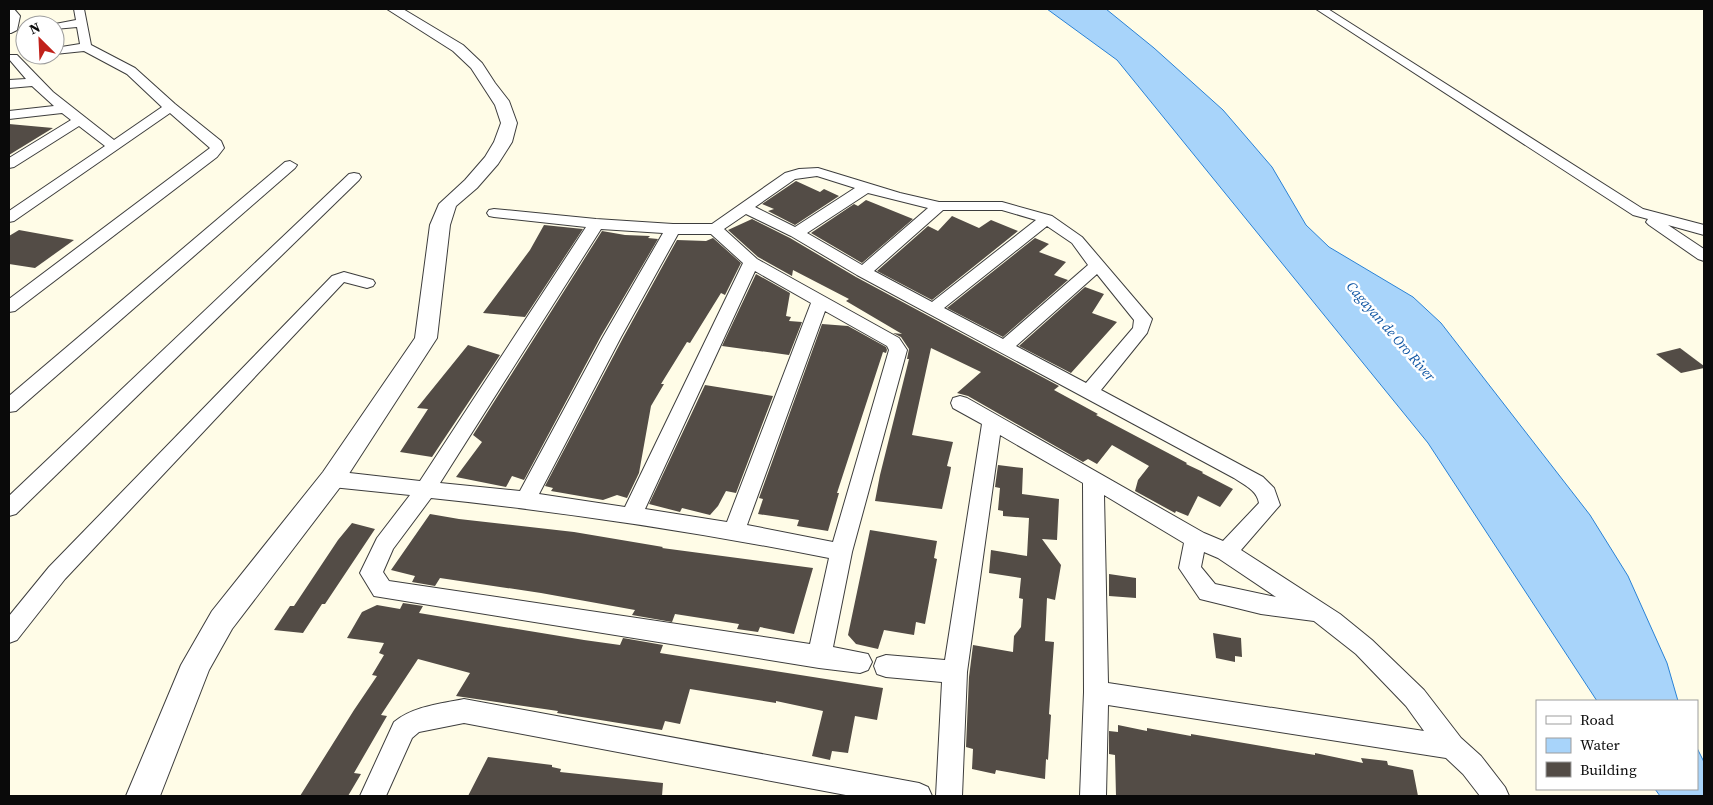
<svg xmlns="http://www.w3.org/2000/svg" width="1713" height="805" viewBox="0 0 1713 805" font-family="'Source Serif 4',serif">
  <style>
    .water { fill: #a8d4fa; stroke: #2a82d6 }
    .building { fill: #534c46 }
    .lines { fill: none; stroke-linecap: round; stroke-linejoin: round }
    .minor-casing { stroke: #3d3d3d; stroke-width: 2 }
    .tertiary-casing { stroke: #3d3d3d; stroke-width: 2 }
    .minor { fill: #fff; fill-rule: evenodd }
    .tertiary { fill: #fff; fill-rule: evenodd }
    .labels { text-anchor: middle; stroke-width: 5; stroke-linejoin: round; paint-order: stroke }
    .water-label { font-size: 14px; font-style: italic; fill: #0d54a2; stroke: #fff }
  </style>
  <rect width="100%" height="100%" fill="#fffce7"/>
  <!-- water -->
  <g class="water">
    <path d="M1047,9H1106L1154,48L1223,110L1272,167L1306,225L1329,247L1413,297L1441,323L1590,515L1628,576L1667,663L1678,701H1597L1428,443L1117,60Z"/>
    <path d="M1697,748L1704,762V796H1660L1655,789H1697Z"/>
  </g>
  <!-- building -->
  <g class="building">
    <path d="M9,124L53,128L9,155Z"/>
    <path d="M796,181L820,192L824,189L839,196L795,225L768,211L774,209L762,204Z"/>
    <path d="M866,200L913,219L862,263L811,233L854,204L858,206Z"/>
    <path d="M952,216L979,228L991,220L1018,231L932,300L877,271L928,226L938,231Z"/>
    <path d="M752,219L790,238L856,277L1059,386L1054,390L1098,414L1096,415L1187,463L1186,464L1203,472L1202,473L1233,489L1220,507L1198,496L1188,516L1176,511L1175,513L1135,491L1138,480L1149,466L1112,445L1097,464L1088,459L1083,462L968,396L957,393L981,372L931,348L912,435L953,442L947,466L951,467L950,473L942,509L875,501L880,475L909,359H907L909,349L901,337L893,333L902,334L846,301L849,299L793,270L792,276L758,257L728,230Z"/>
    <path d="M544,225L583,229L525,317L483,313L530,250Z"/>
    <path d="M19,230L74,240L35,268L9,264V236Z"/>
    <path d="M602,231L625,235L650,236L648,238L658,239L601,336L524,480L512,476L506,487L456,477L482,442L473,435Z"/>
    <path d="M713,238L741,263L725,295L721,293L690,343L687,342L661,384H664L651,406L639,473L627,498L617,495L603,500L551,491L553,488L545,486L623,338L677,240L706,241Z"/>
    <path d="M1035,238L1049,244L1039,252L1066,262L1054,275L1068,280L1003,337L947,308Z"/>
    <path d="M756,274L790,293L786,316L791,317L789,321L802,322L789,355L722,346Z"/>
    <path d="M1085,287L1104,294L1092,313L1117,322L1071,373L1019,346Z"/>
    <path d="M822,324L848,326L886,347L887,350L886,353L883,352L837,493H839L828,531L797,526L799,520L758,514L763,499L759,498Z"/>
    <path d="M468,345L500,355L432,457L400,452L428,409L417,408Z"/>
    <path d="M1680,348L1704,366V368L1681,373L1656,354Z"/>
    <path d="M705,385L773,396L736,493L726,491L718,506L710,515L682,508L680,512L649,504Z"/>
    <path d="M998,465L1023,468L1022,494L1059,499L1057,540L1042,539L1061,565L1055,600L1047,598L1045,641L1054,642L1049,714L1051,715L1048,760L1046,759L1045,779L996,770L995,774L972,769L973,749L966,747L969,677L973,645L1013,652L1014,636L1021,627L1023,599L1019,598L1021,578L989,573L991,550L1027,556L1029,518L1003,516V511L998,510L1000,488L995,487Z"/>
    <path d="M430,514L459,519L574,532L663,547L662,548L813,568L794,634L760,627L758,632L737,629L739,624L675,614L672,622L632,615L635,610L541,593L440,578L435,586L412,582L415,576L391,570Z"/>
    <path d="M352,523L375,529L325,604H322L303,633L274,630L290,606H294L338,540Z"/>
    <path d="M870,530L937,541L934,558L937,559L925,624L916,622L914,635L884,630L878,649L856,644L848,635Z"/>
    <path d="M1109,574L1136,578V598L1109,596Z"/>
    <path d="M403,603L423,606L419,613L584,640L620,645L623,638L663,645L660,653L883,688L877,720L855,716L848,753L832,751L830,760L812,756L823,711L776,701V703L690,689L680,724L665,721L662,730L557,713L558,711L456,696L470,673L418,659L381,715L387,716L354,773L361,774L348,796H300L354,710L377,676L372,675L384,655L379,653L384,643L347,638L362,612L377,605L400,609Z"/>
    <path d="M1213,633L1241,638L1242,657L1235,656V662L1216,658Z"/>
    <path d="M1118,725L1147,731V728L1191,736V734L1315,755V753L1363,763L1361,758L1387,761L1388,765L1413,770L1418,796H1116L1115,755L1109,754V731L1118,732Z"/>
    <path d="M488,757L552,765V767L561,769L560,772L663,783L662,796H468Z"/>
  </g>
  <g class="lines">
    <!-- minor casing -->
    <g class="minor-casing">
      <g id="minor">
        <path d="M9,9H14L20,16L17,30L11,33H9Z"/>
        <path d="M74,9H84L91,45L135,68L175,104L221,141L224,148L217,157L15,311L9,312V299L210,148L170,113L14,221L9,222V211L105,146L79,126L14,167L9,168V158L71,120L62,113L9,119V111L54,106L32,86L9,88V80L26,79L9,59V55H17L53,92L114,140L162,107L127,74L84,51L55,54V48L80,44L77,27L55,29V25H50L76,20Z"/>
        <path d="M1316,9H1328L1643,209L1704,225V235L1668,225L1704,249V261L1698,259L1649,225L1646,222L1648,219L1633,215Z"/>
        <path d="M290,161L297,165L295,168L16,411L9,412V396L285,162Z"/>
        <path d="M818,168L900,193L939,202H1002L1052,216L1082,237L1152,319L1147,333L1101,390L1263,477L1274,488L1280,505L1241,550L1340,614L1372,640L1424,690L1461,738L1481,756L1505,787L1509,796H1480L1463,774L1446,758L1108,705L1106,796H1080L1084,692L1083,483L1000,435L967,672L962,796H936L942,682L886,677L877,674L874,666L877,658L886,655L945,660L982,424L953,408L951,403L953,398L960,396L967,398L1204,533L1223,541L1259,503C1257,490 1244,485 1234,478L857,275L791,236L746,214L724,229L757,259L899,338L907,350L852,552L833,647L868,654L872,662L868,670L860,673L819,668L374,596L360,573L377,538L410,495L332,487L325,484L322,479L325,474L332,471L420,481L586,227L494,217L489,216L487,213L489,210L494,209L596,219L673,224H712L785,173L799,169ZM817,176L855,188L795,227L755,207L795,179ZM868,193L928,208L862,265L807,233ZM943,210H1002L1036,220L932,302L874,271ZM1047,226L1072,243L1088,265L1003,339L944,308ZM601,229L663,233L603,337L520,491L440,483ZM678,234H711L743,263L625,507L539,494L621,337ZM755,271L811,303L727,522L645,509ZM1097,274L1134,320L1133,328L1086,383L1016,346ZM825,311L887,346L889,350L833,542L747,525ZM1104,495L1184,543L1179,568L1200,599L1261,614L1314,621L1356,654L1406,706L1424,731L1108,683ZM431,498C565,512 697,532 829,558L810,644L389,581L383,572L393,549ZM1204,552L1218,558L1276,597L1215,584L1201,567Z"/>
        <path d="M354,173L359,174L361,177L359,180L16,514L9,516V496L349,174Z"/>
        <path d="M344,272L373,280L375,283L373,286L367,288L344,282L65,579L17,640L9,643V616L49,567L332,276Z"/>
        <path d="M464,699L919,783L928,787L932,796H851L464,723L419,732L412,738L386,796H360L394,722C414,706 440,704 464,699Z"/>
      </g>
    </g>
    <!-- tertiary casing -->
    <g class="tertiary-casing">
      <path id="tertiary" d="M387,9H403L463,45L482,63L495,83L509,101L517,123L512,142L498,164L477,188L456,206L450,225L437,338L341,486L232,629L209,670L160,796H126L181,665L212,611L323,472L415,338L430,225L439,204L465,180L485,157L494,142L501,123L495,105L471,68L453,51Z"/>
    </g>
    <!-- minor -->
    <use href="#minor" class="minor"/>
    <!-- tertiary -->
    <use href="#tertiary" class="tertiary"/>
  </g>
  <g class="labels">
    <!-- water labels -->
    <g class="water-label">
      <text transform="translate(1391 331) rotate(49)" y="5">Cagayan de Oro River</text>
    </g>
  </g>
  <!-- border -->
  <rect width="1713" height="805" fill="none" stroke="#0a0a0a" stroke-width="20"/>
  <!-- legend -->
  <rect x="1536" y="700" width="162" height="90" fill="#ffffff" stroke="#9d9d9d"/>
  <rect x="1546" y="716" width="25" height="8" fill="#ffffff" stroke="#9d9d9d"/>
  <text x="1580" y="725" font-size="15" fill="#0a0a0a">Road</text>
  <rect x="1546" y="738" width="25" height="15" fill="#a8d4fa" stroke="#9d9d9d"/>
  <text x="1580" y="750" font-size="15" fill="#0a0a0a">Water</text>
  <rect x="1546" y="762" width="25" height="15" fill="#534c46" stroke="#9d9d9d"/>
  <text x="1580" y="775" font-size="15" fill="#0a0a0a">Building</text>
  <!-- north arrow -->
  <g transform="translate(40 40) rotate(336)"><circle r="24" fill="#ffffff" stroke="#9d9d9d"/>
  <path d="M0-4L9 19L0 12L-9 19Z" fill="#c1211a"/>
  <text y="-8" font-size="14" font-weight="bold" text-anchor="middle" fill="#0a0a0a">N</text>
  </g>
</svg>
